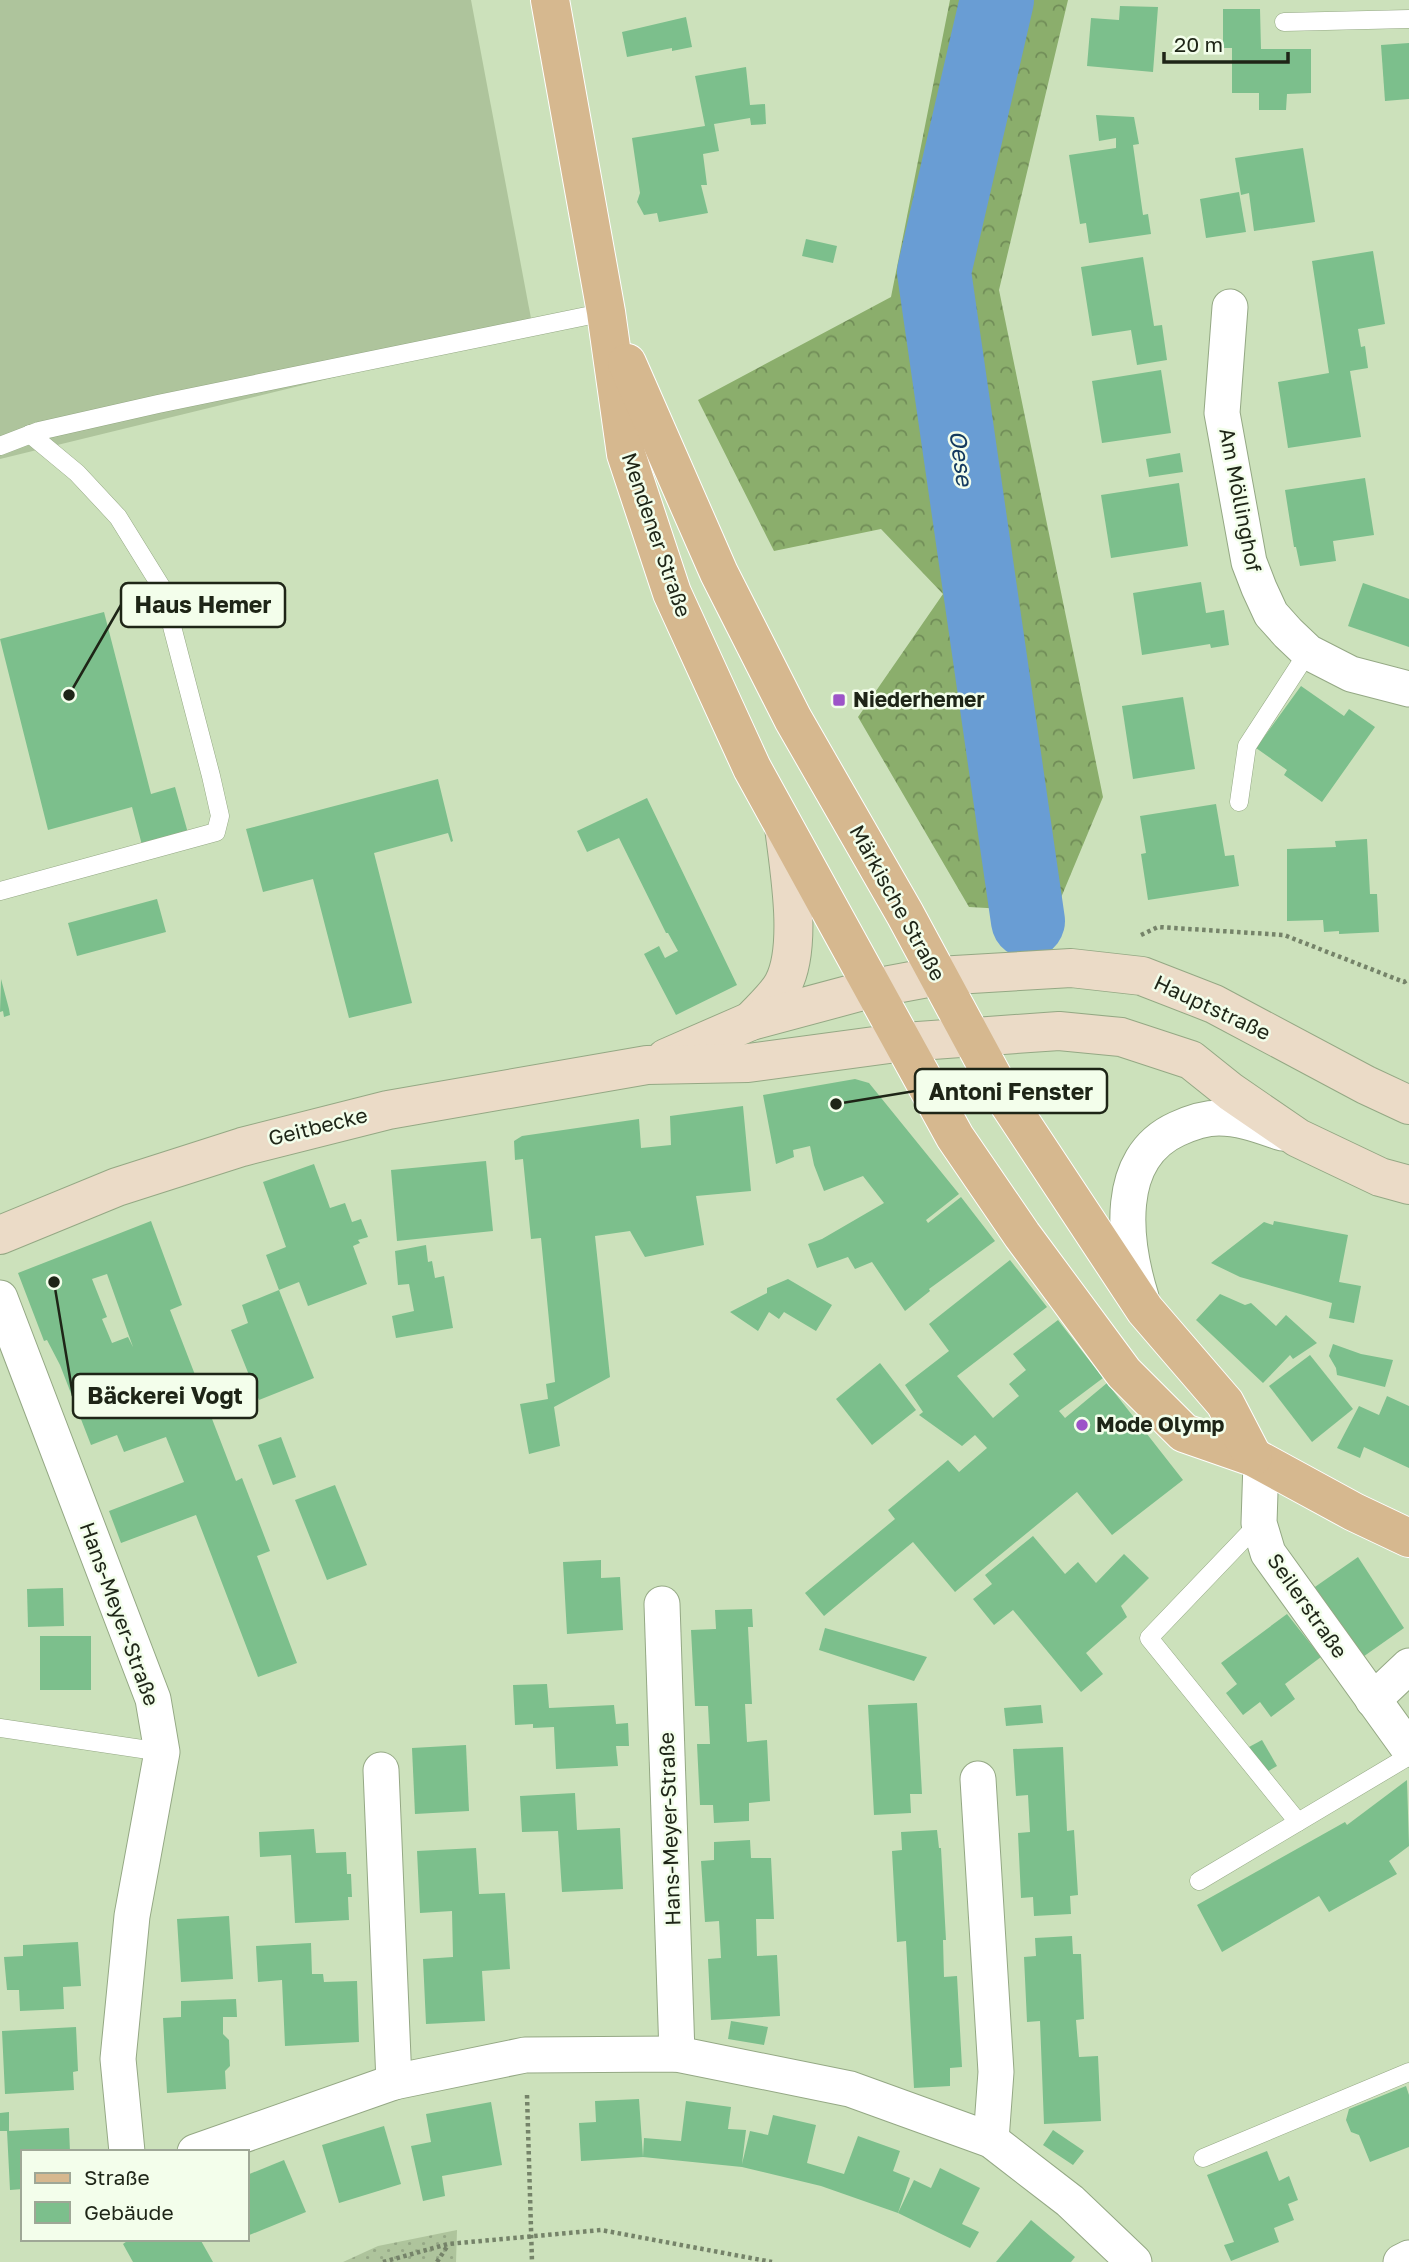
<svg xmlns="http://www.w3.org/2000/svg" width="1409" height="2262" viewBox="0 0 1409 2262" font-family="'Golos Text',sans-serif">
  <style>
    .grass { fill: #aec49c }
    .forest { fill: url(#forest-crowns) }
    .park { fill: url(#park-dots) }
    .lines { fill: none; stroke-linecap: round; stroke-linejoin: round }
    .river { stroke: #699dd4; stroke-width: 74 }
    .building { fill: #7cbf8c; fill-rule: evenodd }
    .lane-casing { stroke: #94a884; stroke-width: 19 }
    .street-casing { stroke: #94a884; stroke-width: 37 }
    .secondary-casing { stroke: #94a884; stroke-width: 40 }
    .primary-casing { stroke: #fff; stroke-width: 40 }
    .path { stroke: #758369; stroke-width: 4.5; stroke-dasharray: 3.5 3.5; stroke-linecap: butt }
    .lane { stroke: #fff; stroke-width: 18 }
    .street { stroke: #fff; stroke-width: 35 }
    .secondary { stroke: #ebdbc7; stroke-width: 38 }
    .primary { stroke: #d6b88f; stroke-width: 38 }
    .poi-dot { fill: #9d54c8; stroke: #f3feeb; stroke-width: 2.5 }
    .labels { text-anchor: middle; stroke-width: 5; stroke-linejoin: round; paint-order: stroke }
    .street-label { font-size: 21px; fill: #1e2517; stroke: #f3feeb }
    .poi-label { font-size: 21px; font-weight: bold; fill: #1e2517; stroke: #f3feeb; text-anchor: start }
    .water-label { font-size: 23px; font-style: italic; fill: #13395e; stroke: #f3feeb }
    .leader { fill: none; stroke: #1e2517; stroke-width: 2.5 }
    .callout-dot { fill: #1e2517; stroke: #f3feeb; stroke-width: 2.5 }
    .callout { fill: #f3feeb; stroke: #1e2517; stroke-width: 2.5 }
    .callout-label { font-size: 23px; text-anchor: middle; font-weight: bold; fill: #1e2517 }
  </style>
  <defs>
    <pattern id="forest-crowns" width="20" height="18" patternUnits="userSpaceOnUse" patternTransform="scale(1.75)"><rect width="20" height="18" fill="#8bae6c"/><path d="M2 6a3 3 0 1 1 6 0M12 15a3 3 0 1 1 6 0" fill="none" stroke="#718d58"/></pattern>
    <pattern id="park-dots" width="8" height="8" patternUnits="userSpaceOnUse" patternTransform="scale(1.75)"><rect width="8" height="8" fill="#aec49c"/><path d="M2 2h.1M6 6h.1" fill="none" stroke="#95a886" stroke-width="1.8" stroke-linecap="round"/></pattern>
  </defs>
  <rect width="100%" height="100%" fill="#cce1bb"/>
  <!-- grass -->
  <path class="grass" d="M0,0H471L533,329L0,459Z"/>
  <!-- forest -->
  <path class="forest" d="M950,0H1068L999,290L1103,797L1055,912L969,907L858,717L943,594L881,529L774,551L698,400L891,297Z"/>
  <!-- park -->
  <path class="park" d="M457,2230L456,2262H343L378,2246Z"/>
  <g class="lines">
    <!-- river -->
    <path class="river" d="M997,0L934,272L1028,921"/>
  </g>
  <!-- building -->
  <g class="building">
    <path d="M1120,6L1158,7L1153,72L1087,66L1091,18L1119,20Z"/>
    <path d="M1223,9H1260L1261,49H1311V93L1287,94L1286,110H1259V93H1232V48H1223Z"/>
    <path d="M686,17L692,47L672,51V48L627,57L622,32Z"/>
    <path d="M1409,43V99L1385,101L1381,45Z"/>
    <path d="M746,67L750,105L765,104L766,124L751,125L750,118L714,124L719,151L703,154L707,185H701L708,213L659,222L657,213L644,215L637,202L640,193L632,138L705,126L695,76Z"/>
    <path d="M1096,115L1134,117L1139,144L1133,145L1143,215L1148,214L1151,234L1089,243L1086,223L1080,224L1069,155L1116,148V138L1099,141Z"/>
    <path d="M1303,148L1315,222L1254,231L1249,193L1241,195L1235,158Z"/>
    <path d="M1239,192L1246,232L1206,238L1200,199Z"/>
    <path d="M806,239L837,246L833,263L802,256Z"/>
    <path d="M1373,251L1385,324L1358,329L1361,347L1365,346L1368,368L1350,371L1361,437L1288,448L1278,382L1329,373L1312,261Z"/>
    <path d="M1143,257L1154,326L1162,325L1167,360L1137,365L1131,330L1092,336L1081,267Z"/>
    <path d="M1161,370L1171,433L1102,443L1092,381Z"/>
    <path d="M1180,453L1183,472L1149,477L1146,459Z"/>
    <path d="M1365,478L1374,535L1333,541L1336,561L1300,566L1296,547H1294L1285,490Z"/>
    <path d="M1179,483L1188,546L1111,558L1101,495Z"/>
    <path d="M1201,582L1206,613L1224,610L1229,645L1211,648L1210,644L1142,655L1133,593Z"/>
    <path d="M1363,583L1409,599V647L1348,626Z"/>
    <path d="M104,612L151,794L175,787L188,833L142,845L132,807L48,830L0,639Z"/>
    <path d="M1301,686L1344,716L1349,709L1375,727L1322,802L1284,775L1287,770L1256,748Z"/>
    <path d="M1183,697L1195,769L1133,779L1122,706Z"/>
    <path d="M438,779L453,841L451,842L448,833L374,853L412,1003L349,1018L313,879L263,892L246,829Z"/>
    <path d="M647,798L737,985L676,1015L644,954L659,946L665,958L678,951L668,933H666L619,838L587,852L577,831Z"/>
    <path d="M1216,804L1225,856L1234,855L1239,886L1148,900L1141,854L1146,853L1140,816Z"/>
    <path d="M1367,839L1370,894H1377L1379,932L1339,934V931L1324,932L1323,920L1287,921V849L1336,847L1335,841Z"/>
    <path d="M157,899L166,932L77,956L68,923Z"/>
    <path d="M1,979L9,1009L10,1015L4,1017L3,1011L0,1012Z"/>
    <path d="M855,1079L869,1083L959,1194L926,1220L928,1223L961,1197L995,1241L929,1289L930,1291L905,1311L872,1262L855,1269L848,1257L817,1268L808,1244L822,1239L884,1203L863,1176L824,1191L814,1165L810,1146L793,1150L794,1157L776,1164L763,1095Z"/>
    <path d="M743,1106L751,1191L696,1196L704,1245L645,1257L630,1231L595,1236L610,1377L554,1407L560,1446L529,1454L520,1404L548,1399L546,1384L555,1382L541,1238L531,1239L523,1159L515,1160L514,1141L522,1136L639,1119L641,1148L671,1145L670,1116Z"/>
    <path d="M486,1161L493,1231L397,1241L391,1170Z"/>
    <path d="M314,1164L330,1208L345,1203L352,1222L361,1219L368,1237L358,1240L360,1243L353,1246L367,1284L308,1306L299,1282L279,1290L266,1255L286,1247L263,1182Z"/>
    <path d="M151,1221L182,1305L170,1310L236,1481L242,1478L270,1551L257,1556L297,1663L258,1677L196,1515L121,1543L109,1511L184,1482L166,1437L124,1452L117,1435L91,1445L60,1365L47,1340L44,1341L18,1273ZM107,1274L133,1347L128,1337L112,1343L102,1319L107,1317L92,1279Z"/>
    <path d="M1274,1221L1348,1235L1339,1282L1361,1286L1354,1323L1329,1318L1332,1303L1240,1277L1211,1263L1264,1222L1273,1225Z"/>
    <path d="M426,1245L428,1262L432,1261L435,1278L444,1276L453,1328L396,1338L392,1316L414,1311L409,1284L398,1285L395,1251Z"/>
    <path d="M1010,1260L1047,1307L957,1376L993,1418L1019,1396L1009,1384L1026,1370L1013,1354L1058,1320L1103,1378L1059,1411L1065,1418L1107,1383L1183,1480L1112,1535L1077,1492L955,1592L913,1542L824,1616L805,1593L895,1519L888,1510L948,1460L959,1472L987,1448L975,1435L962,1446L919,1415L923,1412L905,1385L949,1351L929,1324Z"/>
    <path d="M788,1279L832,1305L816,1331L784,1312L779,1319L769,1312L758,1331L730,1312L767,1293V1288Z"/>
    <path d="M279,1290L314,1378L259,1400L231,1330L248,1323L242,1305Z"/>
    <path d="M1220,1294L1245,1305L1251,1303L1276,1326L1286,1315L1317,1343L1293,1359L1290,1355L1263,1383L1196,1320Z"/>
    <path d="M1333,1344L1361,1354L1393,1360L1385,1387L1337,1375L1336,1368L1329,1356Z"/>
    <path d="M1310,1355L1353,1409L1312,1442L1269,1386Z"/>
    <path d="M880,1363L916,1410L872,1445L836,1399Z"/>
    <path d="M1387,1396L1409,1406V1468L1364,1447L1360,1458L1337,1448L1359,1406L1379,1415Z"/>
    <path d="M281,1437L296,1477L273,1485L258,1445Z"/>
    <path d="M335,1485L367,1565L327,1580L295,1500Z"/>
    <path d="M1033,1536L1065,1574L1078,1562L1096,1583L1124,1554L1149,1578L1121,1606L1127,1617L1086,1653L1103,1674L1081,1692L1013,1610L994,1625L973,1599L992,1584L985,1575Z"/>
    <path d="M1358,1557L1404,1628L1360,1659L1312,1589Z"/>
    <path d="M601,1560V1578L620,1577L623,1630L567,1634L563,1562Z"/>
    <path d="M63,1588L64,1626L28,1627L27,1589Z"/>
    <path d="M752,1609L753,1627H748L752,1704H745L747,1742L767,1740L770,1801L749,1803V1821L714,1823L713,1805H700L697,1744H710L708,1706H695L691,1630L716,1629L715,1610Z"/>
    <path d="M1287,1614L1321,1657L1285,1684L1295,1699L1271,1717L1260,1702L1243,1715L1226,1693L1237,1684L1221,1663Z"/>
    <path d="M825,1628L927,1657L914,1681L819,1650Z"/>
    <rect x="40" y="1636" width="51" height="54"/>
    <path d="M547,1684L549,1708L614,1705L616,1724L628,1723L629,1746H616L618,1766L556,1769L554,1727L533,1728V1724L515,1725L513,1685Z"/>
    <path d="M917,1703L922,1794H910L911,1813L874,1815L868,1705Z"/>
    <path d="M1041,1705L1043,1723L1006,1726L1004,1708Z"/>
    <path d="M1262,1740L1277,1766L1265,1773L1249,1747Z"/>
    <path d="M466,1745L469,1811L415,1814L412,1748Z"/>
    <path d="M1063,1747L1067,1831L1074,1830L1078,1895L1070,1896L1071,1914L1034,1916L1033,1897L1021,1898L1018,1833L1030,1832L1028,1795L1016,1796L1013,1749Z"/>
    <path d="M1407,1780L1409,1846L1389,1861L1397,1874L1329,1912L1319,1896L1222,1952L1197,1905L1345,1822L1347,1825Z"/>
    <path d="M575,1793L577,1830L620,1828L623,1889L562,1892L558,1831L522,1832L520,1796Z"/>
    <path d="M314,1829L316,1853L346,1852L347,1874H351L352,1897H348L349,1920L295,1923L291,1855L260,1857L259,1832Z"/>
    <path d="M937,1830L939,1848H941L946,1940H943L944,1977L957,1976L962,2067L950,2068V2086L914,2088L906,1941L897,1942L892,1851L902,1850L901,1832Z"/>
    <path d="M750,1840L751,1858H771L774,1919H756L757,1956L777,1955L780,2016L711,2020L708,1959L721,1958L719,1921L705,1922L701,1861L714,1860V1842Z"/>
    <path d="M476,1848L479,1894L505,1893L510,1969L482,1971L485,2021L426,2024L423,1959L453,1957L452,1911L420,1913L417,1851Z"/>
    <path d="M229,1916L233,1979L181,1982L177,1919Z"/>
    <path d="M1072,1936L1073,1954H1081L1084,2019L1076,2020L1079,2057L1098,2056L1101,2121L1044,2124L1040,2021L1027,2022L1024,1957L1036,1956L1035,1938Z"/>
    <path d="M78,1942L81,1986L63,1987L64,2009L20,2011L19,1990H7L4,1957L23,1956V1945Z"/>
    <path d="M311,1943L312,1974H323L324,1982L357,1981L359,2042L285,2046L282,1980L258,1982L256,1946Z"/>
    <path d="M236,1999L237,2017H223V2034L229,2040L230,2066L225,2071L226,2089L167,2093L163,2018L181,2017V2001Z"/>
    <path d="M731,2021L768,2027L764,2045L728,2039Z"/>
    <path d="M76,2027L78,2071L73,2072L74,2090L5,2094L2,2031Z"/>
    <path d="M1406,2086L1409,2095V2147L1370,2162L1359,2135L1351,2132L1346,2120L1349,2109Z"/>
    <path d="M639,2099L643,2157L644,2138L681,2141L686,2101L731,2107L728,2129L746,2130L742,2164L750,2131L768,2135L773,2115L816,2125L807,2163L844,2174L858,2136L900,2151L893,2171L910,2178L898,2213L821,2186L742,2167L643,2157L581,2161L579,2123L596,2122L595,2101Z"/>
    <path d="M491,2102L502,2165L442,2176L445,2196L423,2201L411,2146L431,2142L426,2114Z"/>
    <path d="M9,2112V2131H0V2113Z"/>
    <path d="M384,2126L401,2184L339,2203L322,2145Z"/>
    <path d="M69,2128L70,2152H23V2189L10,2190L7,2131Z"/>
    <path d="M1053,2130L1084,2151L1073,2165L1043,2145Z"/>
    <path d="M1267,2151L1279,2181L1289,2176L1298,2200L1288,2204L1294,2220L1274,2228L1279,2242L1231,2261L1224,2245L1234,2242L1207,2175Z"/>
    <path d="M284,2160L306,2212L247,2236V2175Z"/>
    <path d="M940,2168L980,2188L962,2224L979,2232L970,2248L898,2213L914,2180L931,2188Z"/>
    <path d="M1031,2220L1075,2257L1071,2262H996Z"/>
    <path d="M130,2239H200L213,2262H133L123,2244Z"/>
  </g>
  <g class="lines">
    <!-- lane casing -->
    <g class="lane-casing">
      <g id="lane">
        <path d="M1284,22L1409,19"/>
        <path d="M0,446L39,431L158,404L606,312"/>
        <path d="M1239,802L1247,746L1308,652"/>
        <path d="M0,891L216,832L220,816L211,776L162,588L118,517L77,473L30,434"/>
        <path d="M1259,1523L1149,1638L1298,1822"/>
        <path d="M0,1728L162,1752"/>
        <path d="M1199,1881L1409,1756"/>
        <path d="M1203,2158L1409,2072"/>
      </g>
    </g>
    <!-- street casing -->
    <g class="street-casing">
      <g id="street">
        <path d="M1230,307L1222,413L1249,562L1259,588L1271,614L1288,633L1308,652L1351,674L1409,689"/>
        <path d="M1141,1297C1124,1242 1113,1158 1177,1129C1190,1123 1205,1118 1219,1118C1241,1118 1261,1126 1282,1133"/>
        <path d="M0,1298L153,1699L162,1752L132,1916L118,2059L127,2152"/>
        <path d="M1261,1462L1259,1523L1268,1553L1409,1749"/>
        <path d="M662,1604L677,2054"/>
        <path d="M1373,1700L1409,1666"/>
        <path d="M381,1770L394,2082"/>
        <path d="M978,1779L996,2072L991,2140"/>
        <path d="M195,2152L394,2082L525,2055L677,2054L850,2089L991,2140L1070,2201L1134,2262"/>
        <path d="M1401,2262L1409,2258"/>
      </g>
    </g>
    <!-- secondary casing -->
    <g class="secondary-casing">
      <g id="secondary">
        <path d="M751,1021C761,1010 776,997 783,984C803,946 789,869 784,827"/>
        <path d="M666,1058L751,1021L874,988L938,976L1071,968L1142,976L1214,1004L1366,1085L1409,1105"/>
        <path d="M0,1235L117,1187L242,1147L388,1110L647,1065L748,1063L904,1042L1059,1031L1121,1037L1191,1060L1231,1092L1298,1138L1380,1177L1409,1185"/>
      </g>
    </g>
    <!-- primary casing -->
    <g class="primary-casing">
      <g id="primary">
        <path d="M550,0L606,312L626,454L672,593L752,768L955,1137L1022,1235L1124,1373L1184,1433L1253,1457L1354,1512L1409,1538"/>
        <path d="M627,363L719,573L793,719L905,914L1001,1092L1145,1310L1225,1403L1253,1457"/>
      </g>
    </g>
    <!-- path -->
    <g class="path">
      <path d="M1141,935L1158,927L1284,935L1404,982L1409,979"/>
      <path d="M527,2095L532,2262"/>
      <path d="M383,2262L448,2244L601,2230L772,2262"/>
      <path d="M437,2262L448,2245"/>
    </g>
    <!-- lane -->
    <use href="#lane" class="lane"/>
    <!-- street -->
    <use href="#street" class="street"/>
    <!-- secondary -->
    <use href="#secondary" class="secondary"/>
    <!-- primary -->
    <use href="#primary" class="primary"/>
  </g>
  <!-- markers -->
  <g class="poi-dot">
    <rect x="832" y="693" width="14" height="14" rx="3.5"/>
    <circle cx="1082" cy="1425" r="7"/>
  </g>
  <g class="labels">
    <!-- street labels -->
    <g class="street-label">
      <text transform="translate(1240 500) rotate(79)" y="7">Am Möllinghof</text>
      <text transform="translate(656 535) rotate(71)" y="7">Mendener Straße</text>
      <text transform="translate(897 903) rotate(61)" y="7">Märkische Straße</text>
      <text transform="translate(1212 1008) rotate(25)" y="7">Hauptstraße</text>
      <text transform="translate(318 1127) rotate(-14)" y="7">Geitbecke</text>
      <text transform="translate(1307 1606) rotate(55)" y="7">Seilerstraße</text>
      <text transform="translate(119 1614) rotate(70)" y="7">Hans-Meyer-Straße</text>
      <text transform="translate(670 1829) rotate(-92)" y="7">Hans-Meyer-Straße</text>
    </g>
    <!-- poi labels -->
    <g class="poi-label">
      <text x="853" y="707">Niederhemer</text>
      <text x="1096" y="1432">Mode Olymp</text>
    </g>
    <!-- water labels -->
    <g class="water-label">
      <text transform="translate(961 458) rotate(82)" y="8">Oese</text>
    </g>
  </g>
  <!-- callouts -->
  <path class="leader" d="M69 695L121 605M836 1104L915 1091M54 1282L73 1396"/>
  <g class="callout-dot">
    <circle cx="69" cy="695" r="7"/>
    <circle cx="836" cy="1104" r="7"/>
    <circle cx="54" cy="1282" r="7"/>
  </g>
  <g class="callout">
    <rect x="121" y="583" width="164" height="44" rx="7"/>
    <rect x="915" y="1069" width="192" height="44" rx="7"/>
    <rect x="73" y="1374" width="184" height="44" rx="7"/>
  </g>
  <g class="callout-label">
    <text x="203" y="613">Haus Hemer</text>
    <text x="1011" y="1100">Antoni Fenster</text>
    <text x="165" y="1404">Bäckerei Vogt</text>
  </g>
  <!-- legend -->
  <rect x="21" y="2150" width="228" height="91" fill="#f3feeb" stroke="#9ea796" stroke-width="2"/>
  <rect x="35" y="2173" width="35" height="10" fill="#d6b88f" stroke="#9ea796" stroke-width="2"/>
  <text x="84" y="2185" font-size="21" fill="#1e2517">Straße</text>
  <rect x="35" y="2202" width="35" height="21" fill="#7cbf8c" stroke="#9ea796" stroke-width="2"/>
  <text x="84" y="2220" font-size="21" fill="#1e2517">Gebäude</text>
  <!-- scale -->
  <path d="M1164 52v10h124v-10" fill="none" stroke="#1e2517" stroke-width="3.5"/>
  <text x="1174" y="52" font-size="21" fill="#1e2517" stroke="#f3feeb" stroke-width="5" paint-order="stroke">20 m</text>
</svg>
